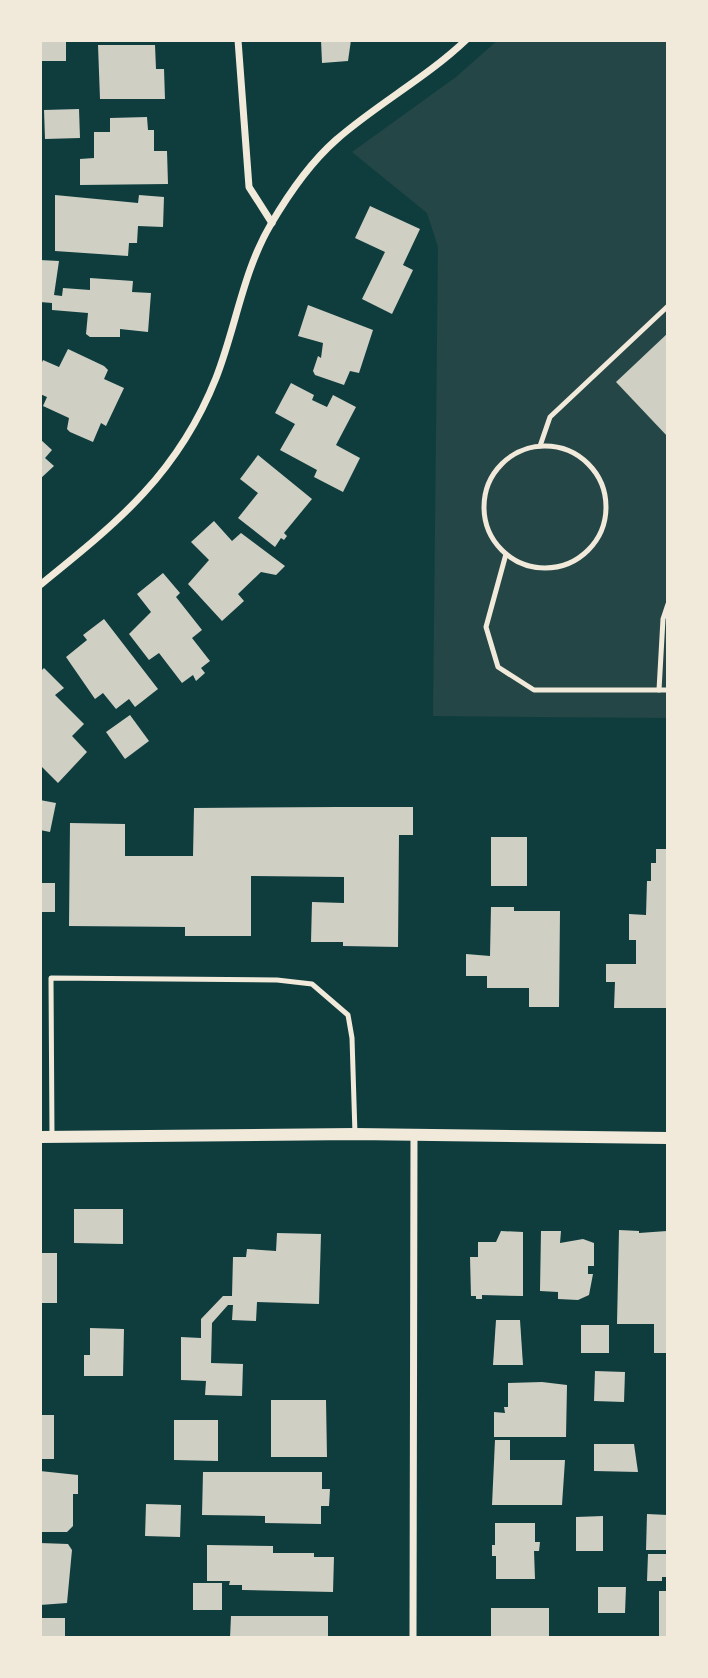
<svg xmlns="http://www.w3.org/2000/svg" width="708" height="1678" viewBox="0 0 708 1678" font-family="'IBM Plex Sans',sans-serif">
  <style>
    .green { fill: #244646 }
    .building { fill: #cfcfc3 }
    .lines { fill: none; stroke-linecap: round; stroke-linejoin: round }
    .service { stroke: #f1e9da; stroke-width: 5 }
    .minor { stroke: #f1e9da; stroke-width: 7 }
    .tertiary { stroke: #f1e9da; stroke-width: 12 }
  </style>
  <rect width="100%" height="100%" fill="#0f3d3e"/>
  <!-- green -->
  <path class="green" d="M498,40H668V718L433,716L438,247L427,213L352,152L456,77Z"/>
  <!-- building -->
  <g class="building">
    <rect x="40" y="40" width="26" height="21"/>
    <path d="M321,40H351L348,61L322,63Z"/>
    <path d="M98,45H155L156,69H164L165,99H100Z"/>
    <path d="M79,109L80,138L45,139L44,110Z"/>
    <path d="M147,117L148,130H154V151H167L168,184L80,185V159L94,158V132H110V118Z"/>
    <path d="M55,195L138,203L139,195L164,197L163,227L138,226L137,243H129L128,256L55,251Z"/>
    <path d="M370,206L420,229L403,265L413,270L392,314L362,299L385,252L355,238Z"/>
    <path d="M40,260L59,261L54,295L62,296L63,288L90,290V278L133,281L132,292L151,293L148,332L120,329V337H90L86,334L88,313L52,310V303L40,302Z"/>
    <path d="M308,305L373,330L359,373L350,371L344,385L315,375L313,371L318,356L321,358L323,343L298,336Z"/>
    <path d="M668,333V437L616,382Z"/>
    <path d="M68,349L104,366L108,370L104,379L124,388L106,426L101,423L93,442L70,432L67,429L69,418L43,406L47,397L40,394V367L43,360L59,367Z"/>
    <path d="M291,383L314,395L312,400L327,407L333,395L356,407L336,445L360,458L343,492L314,477L317,470L280,450L295,424L275,413Z"/>
    <path d="M40,439L52,450L45,458L54,466L40,479Z"/>
    <path d="M258,455L312,499L284,533L287,536L284,540L281,538L275,547L238,518L258,493L240,479Z"/>
    <path d="M214,521L232,541L241,533L285,566L276,575L261,572L238,594L244,601L222,621L188,584L209,560L191,542Z"/>
    <path d="M163,573L180,593L176,597L202,630L192,638L210,661L201,668L205,673L196,681L193,675L182,683L159,653L149,660L129,634L151,612L137,594Z"/>
    <path d="M104,619L158,689L135,707L129,699L116,709L103,693L95,699L66,657L87,640L83,635Z"/>
    <path d="M44,668L64,688L55,695L84,724L72,736L87,752L58,783L40,765V672Z"/>
    <path d="M130,715L149,741L125,759L106,732Z"/>
    <path d="M40,800L56,803L50,832L40,830Z"/>
    <path d="M338,807H413V835H399L398,947L343,946V942H311L312,902L344,903V877L251,876V936H185V927L69,926L70,823L125,824V856H193L194,808Z"/>
    <rect x="491" y="837" width="36" height="49"/>
    <path d="M656,849H668V1008H614L615,982H606V964H636V940H629V914L646,915L647,881H651V863H656Z"/>
    <rect x="40" y="883" width="15" height="29"/>
    <path d="M491,907H514V911H560L559,1007H529V988H487V976H466V954L490,956Z"/>
    <path d="M74,1209H123V1244L74,1243Z"/>
    <path d="M619,1230L639,1231V1233L667,1231L668,1353H654V1324H617Z"/>
    <path d="M501,1231L523,1232V1296L482,1295V1299H476V1296H471L470,1257H478V1242H496Z"/>
    <path d="M541,1231H561L560,1243L583,1239L594,1243V1266H588V1274H593L589,1295L578,1300L558,1299V1292L540,1291Z"/>
    <path d="M277,1233L321,1234L319,1304L257,1302L256,1321L232,1320L233,1305H228L212,1323L211,1363L243,1364L242,1396L205,1395L206,1381L181,1380V1337L201,1338V1319L223,1296H232L233,1257H246L247,1249L276,1251Z"/>
    <rect x="40" y="1253" width="17" height="50"/>
    <path d="M496,1320H520L523,1365H493Z"/>
    <rect x="581" y="1325" width="28" height="28"/>
    <path d="M90,1328L124,1329L123,1376H84V1355H90Z"/>
    <path d="M595,1371L625,1372L624,1402L594,1401Z"/>
    <path d="M542,1382L567,1385L566,1437H494V1412L505,1413L504,1407H508V1383Z"/>
    <path d="M271,1400H326L327,1457H271Z"/>
    <rect x="40" y="1415" width="14" height="44"/>
    <path d="M174,1420H218V1461L174,1460Z"/>
    <path d="M495,1440H510V1460H565L562,1505H492Z"/>
    <path d="M594,1444H634L638,1472L594,1471Z"/>
    <path d="M40,1471L78,1475V1494H73V1526L67,1532H40Z"/>
    <path d="M203,1472H322V1489H330L329,1506H321V1524L265,1523V1516L202,1515Z"/>
    <path d="M146,1504L181,1505L180,1537L145,1536Z"/>
    <path d="M647,1514L668,1515V1550H646Z"/>
    <path d="M603,1516V1551H576V1517Z"/>
    <path d="M495,1523H535V1542H540L539,1551H534L535,1579H496V1556H492V1545H495Z"/>
    <path d="M40,1543L68,1544L72,1550L67,1603L40,1605Z"/>
    <path d="M207,1545L273,1546V1553H314V1557H334L333,1592L242,1590V1585H229L230,1581H207Z"/>
    <path d="M648,1554H668V1577H662V1581H647Z"/>
    <rect x="193" y="1583" width="29" height="27"/>
    <path d="M598,1587H626L625,1613H598Z"/>
    <rect x="659" y="1591" width="9" height="47"/>
    <rect x="491" y="1608" width="58" height="30"/>
    <path d="M231,1616H328V1638H230Z"/>
    <rect x="40" y="1618" width="25" height="20"/>
  </g>
  <g class="lines">
    <!-- service -->
    <g class="service">
      <path d="M540,446L550,417L668,306"/>
      <circle cx="545" cy="507" r="61"/>
      <path d="M506,554L486,627L498,667L534,690H668"/>
      <path d="M659,690L663,619L668,604"/>
      <path d="M52,1137L51,978L277,980L312,984L348,1015L352,1038L355,1134"/>
    </g>
    <!-- minor -->
    <g class="minor">
      <path d="M238,40L249,187L272,223"/>
      <path d="M40,585C118,522 178,474 216,378C236,327 243,271 271,224C288,195 311,162 336,140C377,104 426,78 466,40"/>
      <path d="M413,1638L414,1135"/>
    </g>
    <!-- tertiary -->
    <path class="tertiary" d="M40,1137L355,1134L668,1138"/>
  </g>
  <!-- border -->
  <rect width="708" height="1678" fill="none" stroke="#f1e9da" stroke-width="84"/>
</svg>
